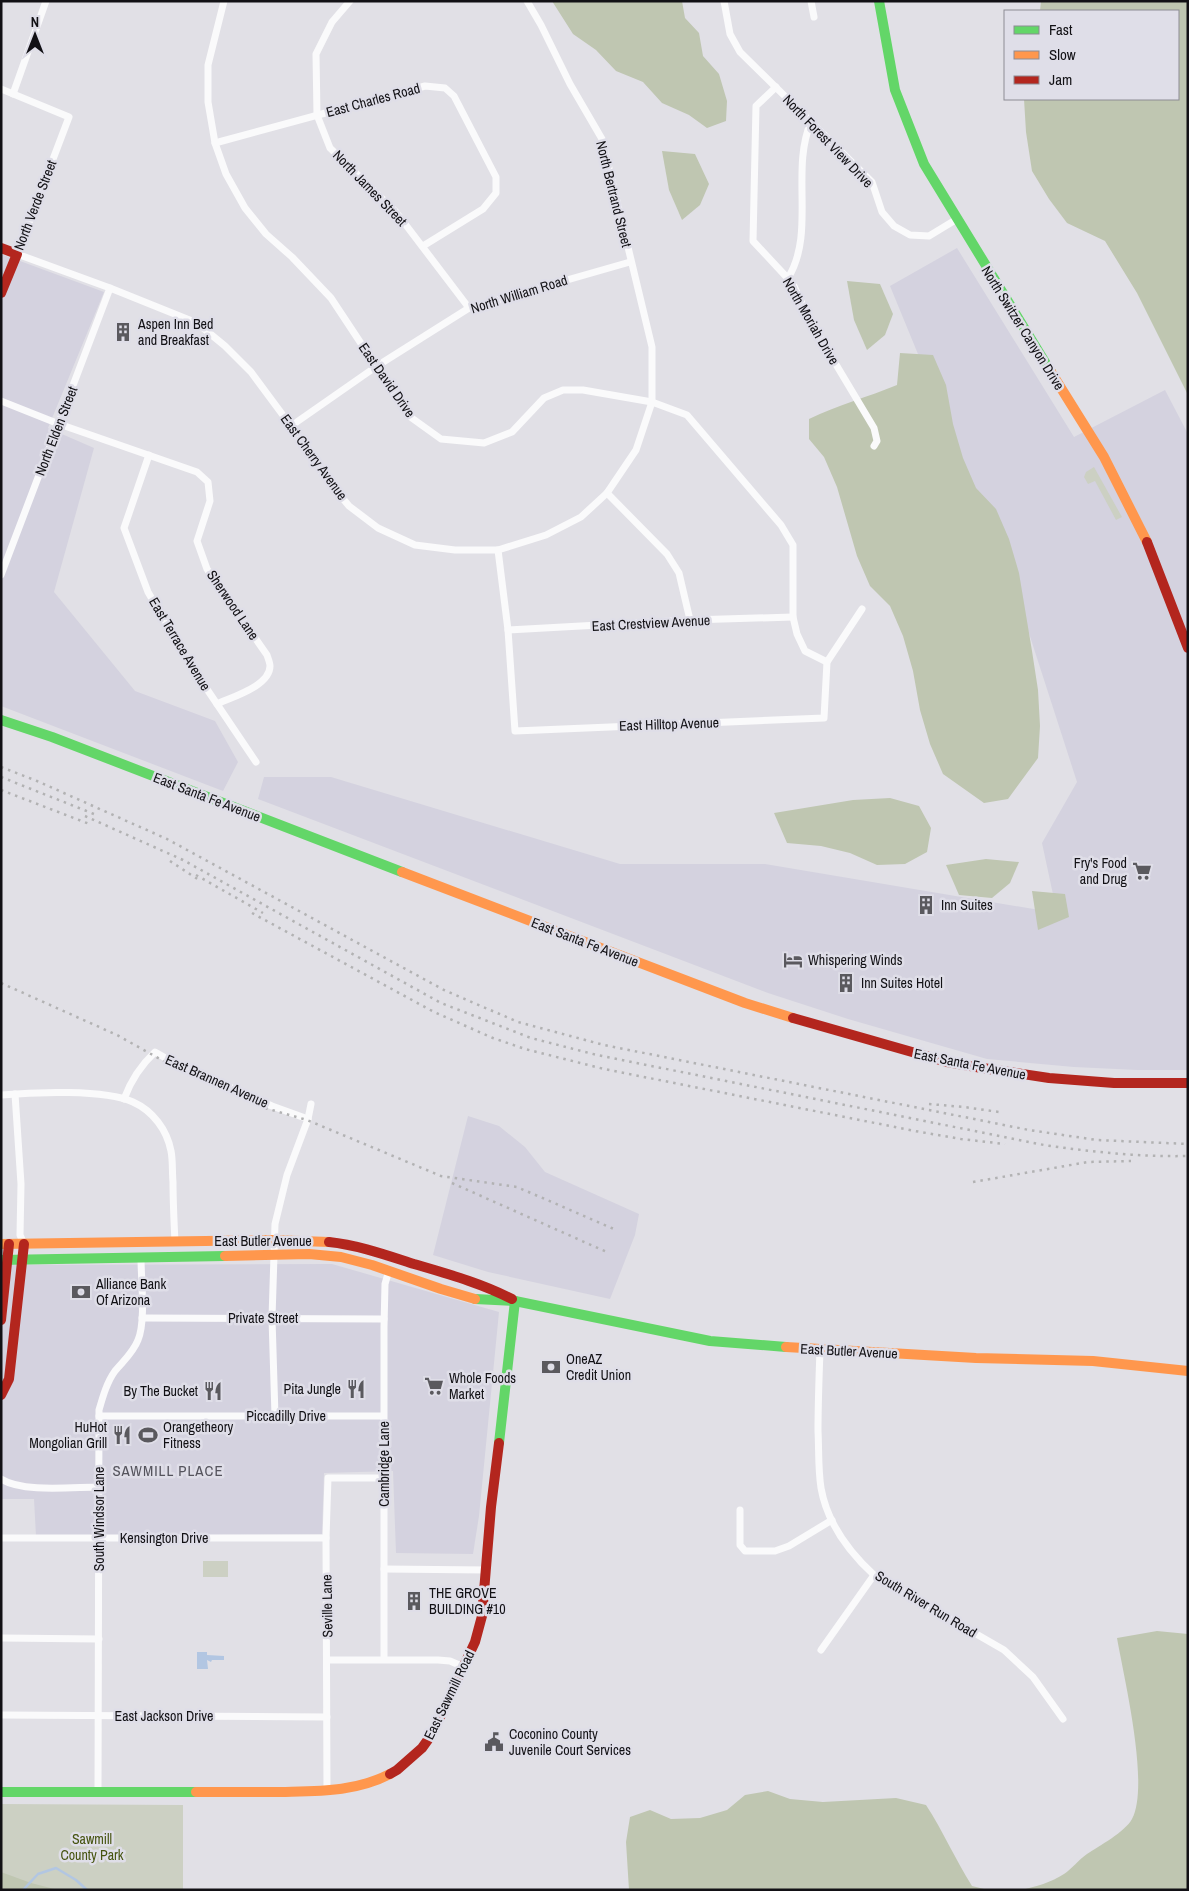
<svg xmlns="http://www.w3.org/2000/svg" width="1189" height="1891" viewBox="0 0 1189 1891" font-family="'Archivo Narrow',sans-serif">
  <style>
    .built { fill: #d4d2df }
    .green { fill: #ccd0c3 }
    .forest { fill: #bfc6b1 }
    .water { fill: #b2c6e2 }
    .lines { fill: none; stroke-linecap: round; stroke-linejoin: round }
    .stream { stroke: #b2c6e2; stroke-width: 2.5 }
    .street { stroke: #fafafb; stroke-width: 7 }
    .fast { stroke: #63d668; stroke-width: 10 }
    .slow { stroke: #ff974d; stroke-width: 10 }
    .jam { stroke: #b3261e; stroke-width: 10 }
    .rail { stroke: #b2b2b3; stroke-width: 2.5; stroke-dasharray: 2.5 5; stroke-linecap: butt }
    .labels { text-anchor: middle; stroke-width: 5; stroke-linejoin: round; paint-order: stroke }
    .street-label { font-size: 14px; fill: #121115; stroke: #dfdee8 }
    .poi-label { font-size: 14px; fill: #121115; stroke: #dfdee8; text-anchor: start }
    .park-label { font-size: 14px; fill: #465410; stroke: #dfdee8 }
    .neighbourhood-label { font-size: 15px; letter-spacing: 1px; fill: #55545d; stroke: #dfdee8 }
  </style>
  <rect width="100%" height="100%" fill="#e1e0e6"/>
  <!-- built -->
  <g class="built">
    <path d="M957,248L1074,437L1165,390L1188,434V1070H1137L1074,1067L987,1059L848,1019L768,993L258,799L264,777H331L620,864H765L1057,913L1042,843L1077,782L1015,590L890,286Z"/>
    <path d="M1,254L104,292L48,428L94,448L54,592L135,691L215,721L238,762L223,791L1,706Z"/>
    <path d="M468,1116L499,1126L525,1147L545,1172L639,1214L635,1235L610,1299L488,1272L433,1255Z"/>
    <path d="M332,1264L499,1312L479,1516L473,1554L396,1553L393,1471L324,1473L322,1534L36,1536L34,1499H1V1265Z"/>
  </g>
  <!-- green -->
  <g class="green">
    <path d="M1094,467L1122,517L1116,520L1095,481L1088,484L1084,477L1086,472Z"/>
    <rect x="203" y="1561" width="25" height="16"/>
    <path d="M1,1804L183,1805V1890H1Z"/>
  </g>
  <!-- forest -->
  <g class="forest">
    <path d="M552,1H682L685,18L699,33L703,56L719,74L727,101L726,121L707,128L689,115L662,103L643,82L616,71L596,50L573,34Z"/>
    <path d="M1041,1H1188V395L1137,293L1105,241L1067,223L1049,199L1032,171L1026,132L1024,99H1178V11H1040Z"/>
    <path d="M662,151L695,154L709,184L700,205L682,220L669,190Z"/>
    <path d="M847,281L880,284L893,314L885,335L867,350L854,320Z"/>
    <path d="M900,353L933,355L946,385L953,424L963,458L976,488L996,509L1009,539L1019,573L1032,651L1038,690L1040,726L1038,758L1008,799L984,803L943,774L930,744L920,710L913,671L903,636L890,606L870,586L857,556L837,487L824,457L809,439V419C838,405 868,397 897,385Z"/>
    <path d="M890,798L919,806L931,828L927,852L905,864L877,865L850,853L821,846L787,843L774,813L853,800Z"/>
    <path d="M986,859L1019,862L1010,883L992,898L959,895L946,865Z"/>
    <path d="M1032,891L1065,894L1069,917L1038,930Z"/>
    <path d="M1157,1631L1188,1634V1890H1021C1035,1887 1052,1882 1064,1874C1072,1869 1078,1860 1087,1854C1099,1846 1125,1832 1132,1819C1150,1785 1124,1678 1117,1638Z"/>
    <path d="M768,1791L790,1799L823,1802L896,1798L926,1805C943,1831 955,1859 972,1886L988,1890H629L626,1842L630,1817L650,1810L671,1819L700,1818L727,1810L745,1795Z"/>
    <path d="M1,1872L31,1883L58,1890H1Z"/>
  </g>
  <!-- water -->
  <path class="water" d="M197,1652H207V1655L224,1656V1660H212L211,1662L207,1660L208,1669H197Z"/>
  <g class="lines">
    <!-- stream -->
    <path class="stream" d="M23,1890L38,1874L56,1868L76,1880L87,1890"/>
    <!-- street -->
    <g class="street">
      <path d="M224,1L208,65V102L215,143L226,174L245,208L266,234L292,257L331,298L409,416L441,439L484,443L512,432L544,398L563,390H583L652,402L687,415L781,525L793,545V617L797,634L805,651L827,662"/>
      <path d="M350,1L332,22L316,54L317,115L330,148L396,212L469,308"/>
      <path d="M724,1L730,34L740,52L872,182L882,212L894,226L910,235L929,236L957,219"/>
      <path d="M811,1L814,17"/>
      <path d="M776,87L756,106L753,241L793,284L810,321L874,428L877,441L874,446"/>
      <path d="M1,89L69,117L17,254L110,288L197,323L225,346L251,372L291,426L326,478L349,506L378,528L415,545L455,550H498L546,535L581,517L607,493L636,450L652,402V347L602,139L570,84L541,25L527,1"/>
      <path d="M13,94L46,1"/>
      <path d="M215,143L425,86L445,88L454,96L496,177V193L483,209L423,246"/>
      <path d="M788,278C816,233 790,170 811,122"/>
      <path d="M1,401L59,424L197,472L208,482L210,501L197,541L207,569L267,655C268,658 270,663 270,666C270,686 232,697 217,704"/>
      <path d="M291,426L377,366L469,308L630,262"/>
      <path d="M149,455L124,528L148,592L188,661L256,762"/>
      <path d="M607,493L667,554L679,573L690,620"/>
      <path d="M498,550L508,630L515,731L824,718L827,662L862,609"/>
      <path d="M1,575L110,288"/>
      <path d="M508,630L690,620L793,617"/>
      <path d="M15,1094L21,1184L20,1235L24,1244"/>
      <path d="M1,1095C33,1092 105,1089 133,1102C153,1111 167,1130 171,1151C173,1161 172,1172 173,1182C173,1202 174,1222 175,1242"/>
      <path d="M124,1099C131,1080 140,1066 155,1052L169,1060L272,1106L308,1119"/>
      <path d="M142,1318L384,1319"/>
      <path d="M820,1350C819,1377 818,1404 818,1431C819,1449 818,1469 821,1488C827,1522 849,1552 874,1575L1004,1650L1033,1677L1063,1719"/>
      <path d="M99,1416H383"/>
      <path d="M275,1416L272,1318L275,1224L287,1175L308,1119L311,1104"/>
      <path d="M1,1479C23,1493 73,1487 100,1487"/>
      <path d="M740,1510V1545L745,1551H775L789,1546L832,1520"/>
      <path d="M1,1538H326"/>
      <path d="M384,1569L487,1570"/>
      <path d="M1,1638L99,1639"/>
      <path d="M821,1650L874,1575"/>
      <path d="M384,1659V1327L385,1284L389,1270"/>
      <path d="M327,1660H438L450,1661L464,1667"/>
      <path d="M1,1715L327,1717"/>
      <path d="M327,1791L326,1538L328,1478H383"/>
      <path d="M98,1792L99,1410C103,1396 107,1382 115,1371C124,1360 133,1353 138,1340C146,1321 141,1280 141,1258"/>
    </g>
    <!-- fast -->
    <g class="fast">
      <path d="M879,1L895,90L924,164L1051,372"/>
      <path d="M1,720L52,737L402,872"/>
      <path d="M1,1260L225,1256"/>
      <path d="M475,1299L515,1301L710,1341L786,1347"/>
      <path d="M499,1443L515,1301"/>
      <path d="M1,1792H196"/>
    </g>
    <!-- slow -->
    <g class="slow">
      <path d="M1051,372L1104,457L1147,542"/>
      <path d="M402,872L745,1003L793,1018"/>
      <path d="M1,1244L273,1240L329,1242"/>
      <path d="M225,1256L309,1254L341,1257L372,1265L441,1289L475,1299"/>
      <path d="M786,1347L976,1358L1093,1361L1188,1371"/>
      <path d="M196,1792C225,1792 253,1792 281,1792C319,1791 355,1792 390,1774"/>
    </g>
    <!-- jam -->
    <g class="jam">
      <path d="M1,248L17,254L1,293"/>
      <path d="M1147,542L1188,648"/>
      <path d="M793,1018L947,1062L976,1067L1049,1078L1114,1083H1188"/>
      <path d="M329,1242C358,1245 386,1255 414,1264C448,1274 481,1283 512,1299"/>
      <path d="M1,1320L9,1244"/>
      <path d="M1,1395L9,1379L24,1244"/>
      <path d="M390,1774L397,1770L422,1748L432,1734L475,1642L482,1616L491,1507L499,1443"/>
    </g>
    <!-- rail -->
    <g class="rail">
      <path d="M1,767L37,781L167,839L444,990L518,1022L604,1045L1029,1130L1097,1140L1188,1144"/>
      <path d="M1,777L94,814"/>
      <path d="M1,790L92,825"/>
      <path d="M85,816L183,860L441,1003L531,1038L597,1055L1044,1145C1092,1152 1140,1157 1188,1156"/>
      <path d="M170,861L199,880"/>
      <path d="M196,875L263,913"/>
      <path d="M252,913L434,1012L493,1038L525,1049L604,1069L915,1131L961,1139L1005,1144"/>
      <path d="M1,983L117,1035L176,1068L265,1108L307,1120L441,1176L517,1187L614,1229"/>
      <path d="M929,1104L964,1107L999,1112"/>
      <path d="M973,1182L1088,1162L1131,1161"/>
      <path d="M452,1183L609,1253"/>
    </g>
  </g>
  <!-- icons -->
  <defs>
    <g id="building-bare" transform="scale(1.5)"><path d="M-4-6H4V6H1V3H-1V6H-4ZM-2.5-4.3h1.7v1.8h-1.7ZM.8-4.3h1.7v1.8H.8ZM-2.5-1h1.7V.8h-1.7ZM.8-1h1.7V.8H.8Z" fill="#5a595e" stroke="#dfdee8" stroke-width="2.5" paint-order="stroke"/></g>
    <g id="supermarket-bare" transform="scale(1.5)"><path d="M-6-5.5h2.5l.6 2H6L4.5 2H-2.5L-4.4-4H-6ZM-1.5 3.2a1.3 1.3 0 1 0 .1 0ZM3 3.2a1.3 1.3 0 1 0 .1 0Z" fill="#5a595e" stroke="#dfdee8" stroke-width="2.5" paint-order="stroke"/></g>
    <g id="hotel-bare" transform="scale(1.5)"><path d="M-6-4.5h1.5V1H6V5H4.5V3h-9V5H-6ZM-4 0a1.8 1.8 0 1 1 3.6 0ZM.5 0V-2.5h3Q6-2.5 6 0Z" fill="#5a595e" stroke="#dfdee8" stroke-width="2.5" paint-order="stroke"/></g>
    <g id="bank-bare" transform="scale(1.5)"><path d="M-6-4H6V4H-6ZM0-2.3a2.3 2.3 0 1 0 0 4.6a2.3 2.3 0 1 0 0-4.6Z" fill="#5a595e" stroke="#dfdee8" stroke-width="2.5" paint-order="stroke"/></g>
    <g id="restaurant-bare" transform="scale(1.5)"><path d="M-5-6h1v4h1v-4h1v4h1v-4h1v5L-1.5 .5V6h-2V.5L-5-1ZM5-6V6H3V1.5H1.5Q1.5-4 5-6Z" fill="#5a595e" stroke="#dfdee8" stroke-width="2.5" paint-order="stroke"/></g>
    <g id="stadium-bare" transform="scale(1.5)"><path d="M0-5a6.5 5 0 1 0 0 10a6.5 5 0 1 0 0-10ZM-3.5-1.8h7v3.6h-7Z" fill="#5a595e" stroke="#dfdee8" stroke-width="2.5" paint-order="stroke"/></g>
    <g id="civic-bare" transform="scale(1.5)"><path d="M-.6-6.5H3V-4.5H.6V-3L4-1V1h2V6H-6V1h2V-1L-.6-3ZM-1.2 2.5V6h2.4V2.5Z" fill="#5a595e" stroke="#dfdee8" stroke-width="2.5" paint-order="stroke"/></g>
  </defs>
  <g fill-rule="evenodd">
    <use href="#building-bare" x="123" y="332"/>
    <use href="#supermarket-bare" x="1142" y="871"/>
    <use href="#building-bare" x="926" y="905"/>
    <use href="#hotel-bare" x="793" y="960"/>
    <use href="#building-bare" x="846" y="983"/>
    <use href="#bank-bare" x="81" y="1292"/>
    <use href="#bank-bare" x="551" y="1367"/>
    <use href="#supermarket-bare" x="434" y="1386"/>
    <use href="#restaurant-bare" x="356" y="1389"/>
    <use href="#restaurant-bare" x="213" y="1391"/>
    <use href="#restaurant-bare" x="122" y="1435"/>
    <use href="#stadium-bare" x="148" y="1435"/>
    <use href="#building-bare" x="414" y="1601"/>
    <use href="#civic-bare" x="494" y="1742"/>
  </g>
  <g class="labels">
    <!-- street labels -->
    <g class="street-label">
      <text transform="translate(373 100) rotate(-15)" y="5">East Charles Road</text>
      <text transform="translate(828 141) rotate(46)" y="5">North Forest View Drive</text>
      <text transform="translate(370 188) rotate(46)" y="5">North James Street</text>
      <text transform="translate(614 194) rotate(76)" y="5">North Bertrand Street</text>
      <text transform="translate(35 205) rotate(-69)" y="5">North Verde Street</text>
      <text transform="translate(519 294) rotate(-17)" y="5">North William Road</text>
      <text transform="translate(811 321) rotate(60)" y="5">North Moriah Drive</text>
      <text transform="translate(1023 328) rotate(58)" y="5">North Switzer Canyon Drive</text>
      <text transform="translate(387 380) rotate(55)" y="5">East David Drive</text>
      <text transform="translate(56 431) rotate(-69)" y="5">North Elden Street</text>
      <text transform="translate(314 457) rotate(54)" y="5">East Cherry Avenue</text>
      <text transform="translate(233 605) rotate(56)" y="5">Sherwood Lane</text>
      <text transform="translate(651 623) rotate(-3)" y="5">East Crestview Avenue</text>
      <text transform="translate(180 644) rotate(59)" y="5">East Terrace Avenue</text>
      <text transform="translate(669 724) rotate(-2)" y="5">East Hilltop Avenue</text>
      <text transform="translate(207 797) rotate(21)" y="5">East Santa Fe Avenue</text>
      <text transform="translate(585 942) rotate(21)" y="5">East Santa Fe Avenue</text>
      <text transform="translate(970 1064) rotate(11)" y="5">East Santa Fe Avenue</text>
      <text transform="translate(217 1081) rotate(24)" y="5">East Brannen Avenue</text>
      <text x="263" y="1246">East Butler Avenue</text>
      <text x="263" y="1323">Private Street</text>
      <text transform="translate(849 1351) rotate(3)" y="5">East Butler Avenue</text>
      <text x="286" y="1421">Piccadilly Drive</text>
      <text transform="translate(384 1464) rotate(-90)" y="5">Cambridge Lane</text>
      <text transform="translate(99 1519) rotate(-90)" y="5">South Windsor Lane</text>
      <text x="164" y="1543">Kensington Drive</text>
      <text transform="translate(926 1604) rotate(31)" y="5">South River Run Road</text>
      <text transform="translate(327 1606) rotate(-91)" y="5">Seville Lane</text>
      <text transform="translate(449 1695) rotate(-64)" y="5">East Sawmill Road</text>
      <text x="164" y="1721">East Jackson Drive</text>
    </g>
    <!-- poi labels -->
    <g class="poi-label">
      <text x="138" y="329">Aspen Inn Bed<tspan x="138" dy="16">and Breakfast</tspan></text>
      <text x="1127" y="868" text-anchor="end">Fry's Food<tspan x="1127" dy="16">and Drug</tspan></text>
      <text x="941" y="910">Inn Suites</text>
      <text x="808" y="965">Whispering Winds</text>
      <text x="861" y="988">Inn Suites Hotel</text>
      <text x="96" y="1289">Alliance Bank<tspan x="96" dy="16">Of Arizona</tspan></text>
      <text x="566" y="1364">OneAZ<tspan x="566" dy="16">Credit Union</tspan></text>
      <text x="449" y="1383">Whole Foods<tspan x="449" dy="16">Market</tspan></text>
      <text x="341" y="1394" text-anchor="end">Pita Jungle</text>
      <text x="198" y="1396" text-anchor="end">By The Bucket</text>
      <text x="107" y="1432" text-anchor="end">HuHot<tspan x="107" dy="16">Mongolian Grill</tspan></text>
      <text x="163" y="1432">Orangetheory<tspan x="163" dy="16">Fitness</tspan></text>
      <text x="429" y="1598">THE GROVE<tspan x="429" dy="16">BUILDING #10</tspan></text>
      <text x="509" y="1739">Coconino County<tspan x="509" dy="16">Juvenile Court Services</tspan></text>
    </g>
    <!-- park labels -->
    <g class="park-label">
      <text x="92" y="1844">Sawmill<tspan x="92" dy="16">County Park</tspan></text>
    </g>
    <!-- neighbourhood labels -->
    <g class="neighbourhood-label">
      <text x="168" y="1476">SAWMILL PLACE</text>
    </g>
  </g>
  <!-- border -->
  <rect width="1189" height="1891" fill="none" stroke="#121115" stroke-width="5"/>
  <!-- legend -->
  <rect x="1004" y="10" width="175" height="90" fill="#dfdee8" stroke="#8d8c94"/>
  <rect x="1014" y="26" width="25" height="8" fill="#63d668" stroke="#8d8c94"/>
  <text x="1049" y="35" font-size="15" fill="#121115">Fast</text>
  <rect x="1014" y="51" width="25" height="8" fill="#ff974d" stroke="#8d8c94"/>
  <text x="1049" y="60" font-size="15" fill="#121115">Slow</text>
  <rect x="1014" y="76" width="25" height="8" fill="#b3261e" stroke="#8d8c94"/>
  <text x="1049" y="85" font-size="15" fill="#121115">Jam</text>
  <!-- north arrow -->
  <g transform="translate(35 35)" stroke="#dfdee8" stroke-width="4" paint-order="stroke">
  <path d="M0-4L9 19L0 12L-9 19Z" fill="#121115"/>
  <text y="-8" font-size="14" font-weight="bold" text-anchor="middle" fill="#121115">N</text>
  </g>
</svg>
